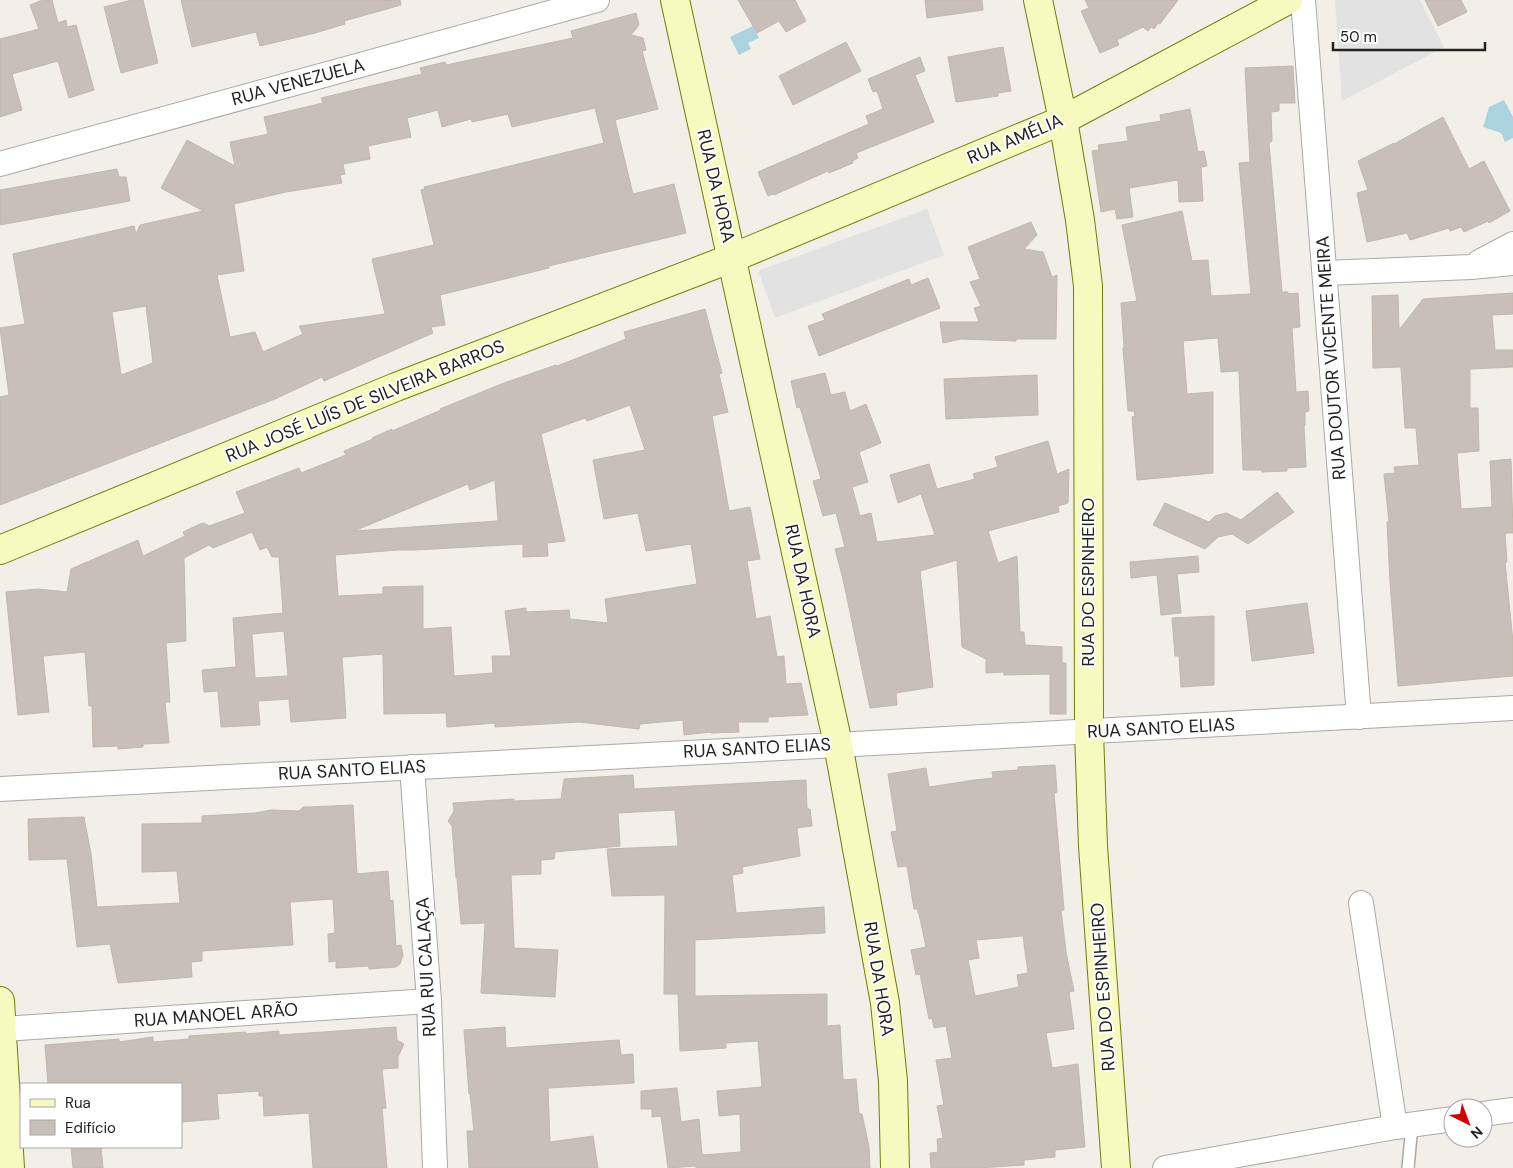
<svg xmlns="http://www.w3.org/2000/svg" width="1513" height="1168" viewBox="0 0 1513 1168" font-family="'DM Sans',sans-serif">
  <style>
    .parking { fill: #e2e2e2 }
    .water { fill: #aad3df }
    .building { fill: #c7bfb8; stroke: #c4b6ab; fill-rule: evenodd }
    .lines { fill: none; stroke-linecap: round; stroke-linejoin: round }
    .lane-casing { stroke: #a9a9a9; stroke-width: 14 }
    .street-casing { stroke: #a9a9a9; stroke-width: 26 }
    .secondary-casing { stroke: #707d05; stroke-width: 30 }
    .lane { stroke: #fff; stroke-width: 11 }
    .street { stroke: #fff; stroke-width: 24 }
    .secondary { stroke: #f7fabf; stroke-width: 28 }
    .labels { text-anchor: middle; stroke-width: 4; stroke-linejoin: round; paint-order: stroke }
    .street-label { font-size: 18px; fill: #222; stroke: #fff }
  </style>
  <rect width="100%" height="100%" fill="#f2efe9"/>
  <!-- parking -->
  <g class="parking">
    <path d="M1336,0H1420L1444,47L1342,101L1335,1Z"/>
    <path d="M927,209L944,255L775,318L759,273L760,270Z"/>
  </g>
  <!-- water -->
  <g class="water">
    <path d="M753,26L759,38L748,43L751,49L739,55L730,37Z"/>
    <path d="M1504,100L1513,117V138L1505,142L1501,133L1483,127L1489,107Z"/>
  </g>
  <!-- building -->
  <g class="building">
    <path d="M43,0H52L58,23L66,20L67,27L76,25L94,90L69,98L58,61L12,74L22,110L0,117V39L39,29L30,5Z"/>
    <path d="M132,0H143L158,63L121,73L104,7Z"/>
    <path d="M181,0H400L401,5L344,21L345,24L315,33L260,46L256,32L192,47Z"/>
    <path d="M738,0H795L806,21L786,32L779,21L757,33Z"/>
    <path d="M925,0H982L983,10L927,18Z"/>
    <path d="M1085,0H1178L1160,24L1158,23L1154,29L1151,27L1148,31L1143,27L1117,40L1119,45L1100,53L1081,11L1089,8Z"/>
    <path d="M1425,0H1461L1467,12L1438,26Z"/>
    <path d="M636,13L639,25L631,35L643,38L646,50L642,51L658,109L615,120L633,194L674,184L686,233L549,266V268L440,295L445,325L431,327L433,333L324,381L322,377L275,399L0,505V397L9,395L0,328L25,324L13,254L134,226L136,234L140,225L203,211L161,188L187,140L235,166L230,142L268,134L264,117L323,103L321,98L422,74L420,68L445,62L446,65L573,38L571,31ZM595,108L604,143L424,187L425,189L421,190L434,245L372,259L385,314L299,326L303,334L263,352L255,332L230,337L217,275L244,271L234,204L286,192L342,183L340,175L345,174L343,164L370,159L368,146L411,137L407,118L438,110L442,127L471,119L472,122L508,114L512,127ZM146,306L153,363L121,375L112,312Z"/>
    <path d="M846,42L861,71L793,105L779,76Z"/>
    <path d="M1003,47L1011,91L998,93V96L956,102L948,57Z"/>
    <path d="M920,57L925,71L915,75L934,122L856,153L858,158L852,161L853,163L829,173L828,171L774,195L773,194L768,196L758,172L869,124L866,116L883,109L877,91L873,92L868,79Z"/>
    <path d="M1293,66L1295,103H1279V111L1271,112L1272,141L1269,143L1282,292H1288V294L1298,293L1300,327L1292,328L1296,392L1308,391L1309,411L1305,412V425L1304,426L1306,467L1287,468V471L1262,472V470H1243L1239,371L1221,372L1218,338L1183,341L1187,394L1213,392V473L1137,480L1132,417L1135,416L1134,411H1128L1123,348L1124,347L1121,303L1137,301L1122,225L1182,211L1192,261L1208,260L1211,296L1251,294L1239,163L1250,162L1245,68Z"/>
    <path d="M1190,109L1198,152L1204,151L1207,166L1201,167L1203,201L1179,202L1178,180L1129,188L1133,217L1117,219L1115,209L1101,212L1092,151L1099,150L1098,145L1128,141L1126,127L1161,121L1160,115Z"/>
    <path d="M1443,117L1469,169L1484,161L1510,211L1489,223L1488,221L1464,232L1461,227L1450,231L1449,228L1410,240L1407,233L1367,242L1357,193L1368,190L1358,161L1394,143V144Z"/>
    <path d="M117,169L119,177H126L130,201L0,225V190Z"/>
    <path d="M1031,222L1037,235L1024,249L1043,252L1052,277L1057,275L1056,339H1016V341L961,339L943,343L940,322H979L974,308L981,306L970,282L980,279L968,247Z"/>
    <path d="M928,278L940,308L819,356L808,326L825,320L822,314L909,279L911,285Z"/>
    <path d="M1513,293V314L1492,315L1495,350H1513V367L1470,369V408H1478L1479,451L1457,453L1461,509L1492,507L1490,461L1511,459L1513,533H1505L1507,562H1505L1513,642V676L1398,686L1390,582L1387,522H1389L1384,474L1395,473L1394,467L1419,465L1416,428H1405L1401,367L1373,368L1372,296L1398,295L1399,330L1423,299Z"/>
    <path d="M705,309L722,373L719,374L728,412L712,416L729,511L750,507L760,559L747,561L756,619L770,616L777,657L784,656L786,684L801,683L808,715L768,717V722H738L739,732L711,733V732L684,735L683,720L640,724L639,729L579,722L495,727V723L447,727L446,713L384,714L383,654L342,657L346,718L291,722L289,699L258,701L260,725L221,727L218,691L204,692L202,670L236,667L233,618L283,613L279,557H272L267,547L260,550L252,532L213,548L209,545L184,558L186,641L166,643L170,702H165L169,743L143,744V747L118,749V746L93,747L92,706H89L85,652L43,656L49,712L18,715L6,592L38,589L67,592L71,569L138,540L143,556L185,536L183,532L200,524L204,523L209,526L245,513L236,492L299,468L301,473L346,455L344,451L373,439L372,438L392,429V431L441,410L440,409L504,383L556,365L557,366L626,339L624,332ZM630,405L645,450L593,460L604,519L638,513L646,551L691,544L697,584L605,599L608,623L570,619L569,610L526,612V608L505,611L511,656H492L493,673L454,676L451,627L423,629V586L383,587V594L338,596L335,555L398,550H415L523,544V557L548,556L547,543L565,541L541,434L585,418L587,421ZM495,480L498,521L354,531L468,484L470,490ZM284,631L288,676L255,678L252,634Z"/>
    <path d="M825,373L831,395L845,392L850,411L866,404L881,443L859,452L868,482L852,487L860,516L871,513L877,542L935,535L921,494L898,503L890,475L929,464L937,489L975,479L973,474L998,467L995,457L1048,441L1057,474L1069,469L1068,503L1058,506L1059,512L988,531L998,563L1017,556L1020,632H1024L1025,645L1062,647V663H1066V714H1050V674L1004,675V672L986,673V659L962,647L957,560L920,571L933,687L896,693L897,705L870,708L843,579L835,549L845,547L836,513L823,516L813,481L821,479L800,407L797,408L791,381Z"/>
    <path d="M1037,375L1038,415L946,419L944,379Z"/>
    <path d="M1277,492L1294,512L1248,544L1232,534L1218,537L1205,549L1153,525L1165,503L1209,522L1215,516L1226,513L1241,520Z"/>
    <path d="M1198,556L1199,572L1177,574L1181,613L1161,615L1157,575L1131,578L1130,562Z"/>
    <path d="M1307,603L1314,653L1252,661L1246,611Z"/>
    <path d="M1214,616V685L1181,687L1179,656H1175L1172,618Z"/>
    <path d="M1055,765L1057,792L1054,793L1064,910H1061L1066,952L1074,991L1069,992L1074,1029L1046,1033L1052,1068L1078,1064L1085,1147L1055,1150V1157L1024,1160V1165L978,1168H931L930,1153L938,1152L937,1139L943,1138L937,1106L944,1105L936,1060L952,1058L946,1026L934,1028L932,1018L929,1019L920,974L916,975L911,950L926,947L919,914L917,909H914L907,866L898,867L891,832L897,831L888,774L926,768L929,787L975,780L993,778L992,772L1018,770V767ZM1023,936L1028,973L1017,975L1019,987L975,996L968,960L979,958L976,940Z"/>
    <path d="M633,775L634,789L806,780L807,809H810L812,826L797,828L800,856L742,867L743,873L732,875L736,913L824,907L825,933L695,940V996L827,994V1026L840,1025L843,1080L856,1079L859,1114H862L869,1147L870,1168H696V1166L668,1168L661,1116L652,1117V1109H641V1091L677,1088L681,1122L699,1119L702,1155L741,1152L740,1114L719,1116L717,1091L762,1087L758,1041L726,1043V1048L680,1051L678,994H664L665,895L612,896L607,849L678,846L675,810L618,813L620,846L555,852L554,859L541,860V874L511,875L514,948L558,950L555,997L481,993L485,923L461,924L457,878H456L452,826L448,821L454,811L453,803L514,799V801L561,799L564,779Z"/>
    <path d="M353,805L357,874L388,871L390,901L393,900L396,946L401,945L403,955L400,964L396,967L369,969V966L336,968V961L329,962L328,934L335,933L333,899L290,902L293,945L202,951V961L191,962L192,977L118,983L110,944L77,947L67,859L29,860L28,819L84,817L91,854L97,907L180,903L177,871L142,872V824L202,823V816L255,813L271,810L299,811L303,807H309Z"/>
    <path d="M396,1027L397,1040L404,1044L398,1057V1068L382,1069L386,1108H382L387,1168H313L309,1113L264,1116L263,1096H259V1091L217,1094L219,1119L181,1122V1084H48L45,1045L119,1039V1042L153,1037V1042L189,1039V1036L246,1032V1034L279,1031V1035Z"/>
    <path d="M505,1027L506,1048L619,1040L621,1055L633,1054L634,1083L548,1088L550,1142L593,1136L598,1168H469L467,1131H474L470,1093L469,1094L464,1030Z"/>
    <path d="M71,1147H101L103,1168H73Z"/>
  </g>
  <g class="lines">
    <!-- lane casing -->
    <g class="lane-casing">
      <path id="lane" d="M1408,1168L1412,1125"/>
    </g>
    <!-- street casing -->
    <g class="street-casing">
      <g id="street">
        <path d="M1303,0L1359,717"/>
        <path d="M0,164L597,0"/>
        <path d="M1479,262L1513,244"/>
        <path d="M1325,273L1471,267L1513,263"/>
        <path d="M412,767L429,1001L435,1168"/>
        <path d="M0,789C504,761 1009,738 1513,708"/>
        <path d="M1361,903L1395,1127"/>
        <path d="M3,1029L429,1001"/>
        <path d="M1483,1114L1513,1110"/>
        <path d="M1165,1168L1395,1127L1453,1119"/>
      </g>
    </g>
    <!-- secondary casing -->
    <g class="secondary-casing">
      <g id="secondary">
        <path d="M675,0L838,744L885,1003L893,1081L895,1168"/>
        <path d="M1038,0L1063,120L1080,220L1088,286L1089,732L1093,846L1116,1168"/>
        <path d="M0,550L396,387L732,258L1063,120L1288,0"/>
        <path d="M0,1001L10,1168"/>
      </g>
    </g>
    <!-- lane -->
    <use href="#lane" class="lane"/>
    <!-- street -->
    <use href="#street" class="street"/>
    <!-- secondary -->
    <use href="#secondary" class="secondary"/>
  </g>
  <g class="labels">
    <!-- street labels -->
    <g class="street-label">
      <text transform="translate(298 82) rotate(-15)" y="6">RUA VENEZUELA</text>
      <text transform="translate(1015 139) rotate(-23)" y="6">RUA AMÉLIA</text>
      <text transform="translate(716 186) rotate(77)" y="6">RUA DA HORA</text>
      <text transform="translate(1331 358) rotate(-94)" y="6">RUA DOUTOR VICENTE MEIRA</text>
      <text transform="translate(365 401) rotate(-22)" y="6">RUA JOSÉ LUÍS DE SILVEIRA BARROS</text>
      <text transform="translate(803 581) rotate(78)" y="6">RUA DA HORA</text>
      <text transform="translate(1088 582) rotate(-90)" y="6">RUA DO ESPINHEIRO</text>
      <text transform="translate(1161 728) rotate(-3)" y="6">RUA SANTO ELIAS</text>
      <text transform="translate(757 748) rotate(-3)" y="6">RUA SANTO ELIAS</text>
      <text transform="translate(352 770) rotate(-3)" y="6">RUA SANTO ELIAS</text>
      <text transform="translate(426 967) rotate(-93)" y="6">RUA RUI CALAÇA</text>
      <text transform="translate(879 979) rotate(81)" y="6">RUA DA HORA</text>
      <text transform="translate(1103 987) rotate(-94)" y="6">RUA DO ESPINHEIRO</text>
      <text transform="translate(216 1015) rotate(-4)" y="6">RUA MANOEL ARÃO</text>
    </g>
  </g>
  <!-- legend -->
  <rect x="20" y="1083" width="162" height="65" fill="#ffffff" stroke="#a7a7a7"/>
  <rect x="30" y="1099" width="25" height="8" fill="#f7fabf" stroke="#a7a7a7"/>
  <text x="65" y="1108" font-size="15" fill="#222222">Rua</text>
  <rect x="30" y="1120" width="25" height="15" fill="#c7bfb8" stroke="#a7a7a7"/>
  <text x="65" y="1133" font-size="15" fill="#222222">Edifício</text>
  <!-- north arrow -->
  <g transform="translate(1468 1123) rotate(138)"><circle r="24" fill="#ffffff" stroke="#a7a7a7"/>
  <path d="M0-4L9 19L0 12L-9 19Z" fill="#d40000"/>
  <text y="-8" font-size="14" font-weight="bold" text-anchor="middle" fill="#222222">N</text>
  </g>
  <!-- scale -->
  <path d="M1333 42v8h152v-8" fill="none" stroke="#222222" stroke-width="2.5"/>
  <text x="1340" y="42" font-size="15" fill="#222222" stroke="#ffffff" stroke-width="4" paint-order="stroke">50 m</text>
</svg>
